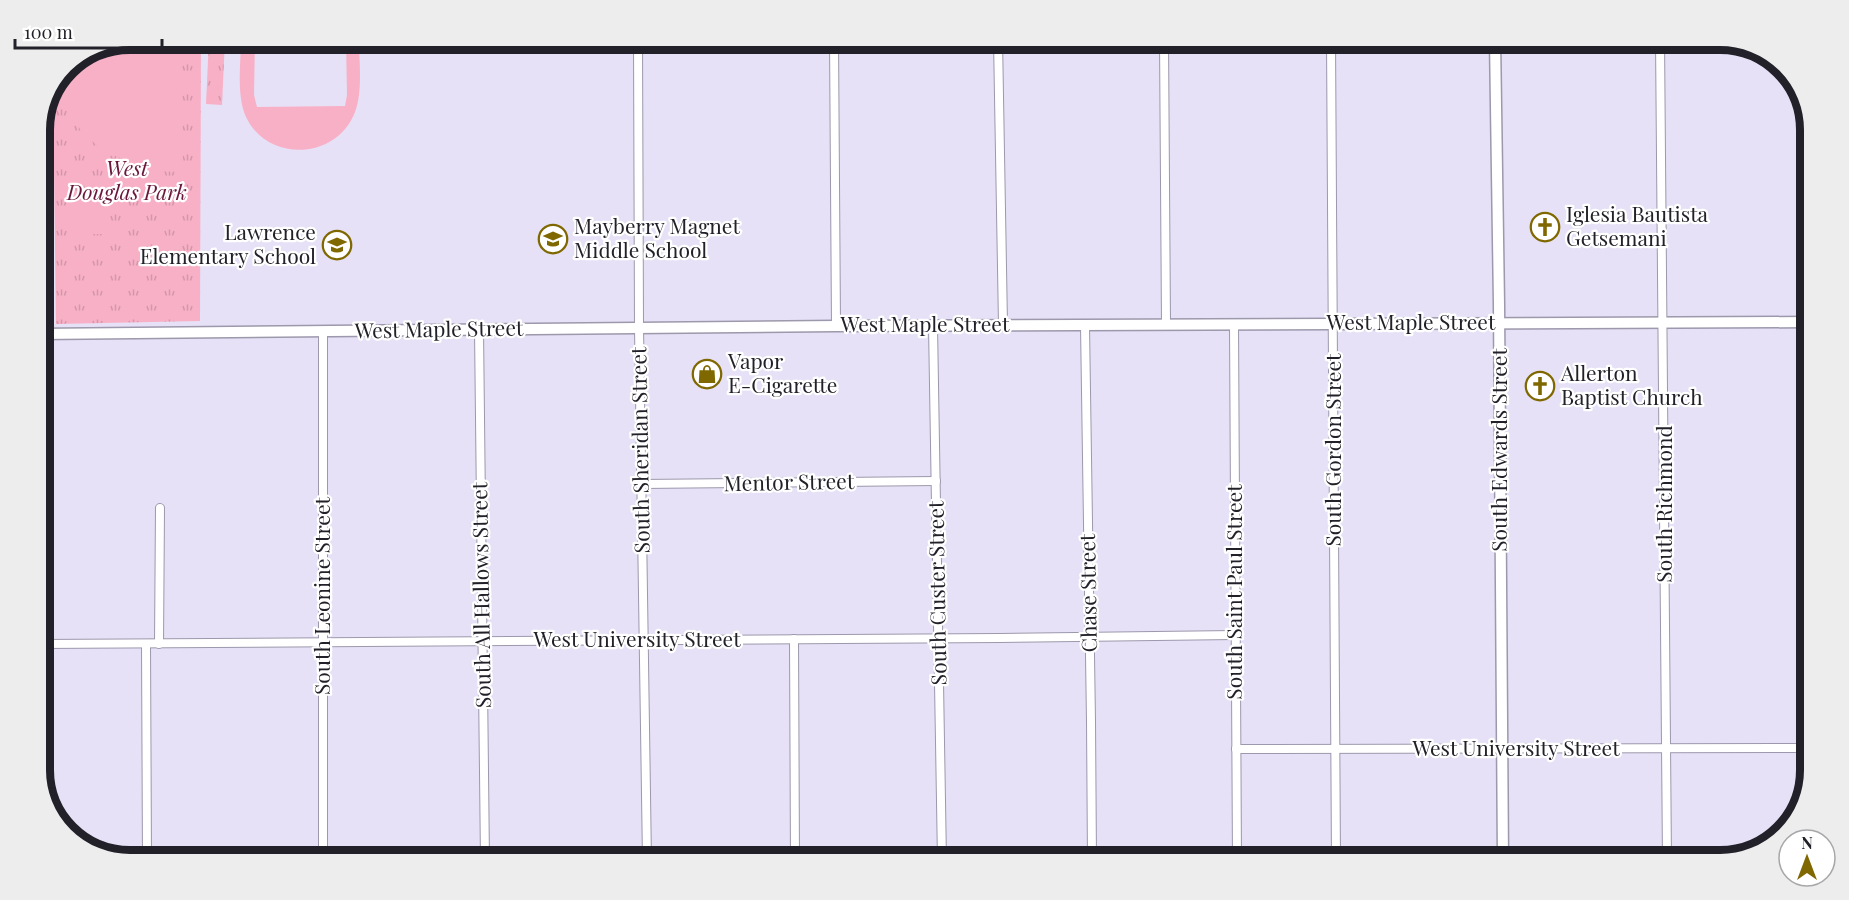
<svg xmlns="http://www.w3.org/2000/svg" width="1849" height="900" viewBox="0 0 1849 900" font-family="'Playfair Display',serif">
  <style>
    .grass { fill: url(#grass-tufts) }
    .garden { fill: #f8b0c6 }
    .lines { fill: none; stroke-linecap: round; stroke-linejoin: round }
    .minor-casing { stroke: #9d98ac; stroke-width: 10 }
    .tertiary-casing { stroke: #9d98ac; stroke-width: 13 }
    .minor { stroke: #fff; stroke-width: 8 }
    .tertiary { stroke: #fff; stroke-width: 10 }
    .rail-casing { stroke: #585560; stroke-width: 5 }
    .rail { stroke: #fff; stroke-width: 3; stroke-dasharray: 9; stroke-linecap: butt }
    .labels { text-anchor: middle; stroke-width: 4.5; stroke-linejoin: round; paint-order: stroke }
    .park-label { font-size: 21px; font-style: italic; fill: #6a173b; stroke: #fff }
    .poi-label { font-size: 21px; fill: #222028; stroke: #fff; text-anchor: start }
    .street-label { font-size: 21px; fill: #222028; stroke: #fff }
    .rim { fill: none; stroke: #222028; stroke-width: 8 }
  </style>
  <defs>
    <pattern id="grass-tufts" width="24" height="20" patternUnits="userSpaceOnUse" patternTransform="scale(1.5)"><rect width="24" height="20" fill="#f8b0c6"/><path d="M3 7l-1-3M5 7V3M7 7l1-3M15 17l-1-3M17 17v-4M19 17l1-3" fill="none" stroke="#d497aa"/></pattern>
  </defs>
  <rect width="100%" height="100%" fill="#e6e1f6"/>
  <!-- grass -->
  <g class="grass">
    <path d="M130,39H201L200,321L56,324L53,94L66,65Z"/>
    <path d="M209,39H225L222,105L206,104Z"/>
  </g>
  <!-- garden -->
  <g class="garden">
    <path d="M241,39H255L254,95L257,107L345,106L347,95L346,39H359C359,62 363,91 355,112C337,160 268,163 246,117C236,94 241,63 241,39Z"/>
    <path d="M112,46H172L182,53L183,172L152,171L103,151L82,132L69,113L60,78L66,65Z"/>
    <rect x="70" y="199" width="17" height="35"/>
    <path d="M92,199H108L109,234H92Z"/>
  </g>
  <g class="lines">
    <!-- minor casing -->
    <g class="minor-casing">
      <g id="minor">
        <path d="M638,39L639,327L647,861"/>
        <path d="M834,39L836,326"/>
        <path d="M998,39L1003,325"/>
        <path d="M1164,39L1166,324"/>
        <path d="M1331,39L1336,861"/>
        <path d="M1660,39L1667,861"/>
        <path d="M1234,324L1237,861"/>
        <path d="M933,325L942,861"/>
        <path d="M1085,325L1091,721L1092,861"/>
        <path d="M479,329L485,861"/>
        <path d="M323,331V861"/>
        <path d="M641,484L936,481"/>
        <path d="M794,639L795,861"/>
        <path d="M39,644L999,638L1235,635"/>
        <path d="M146,644L147,861"/>
        <path d="M159,644L160,508"/>
        <path d="M1236,749L1795,748"/>
      </g>
    </g>
    <!-- tertiary casing -->
    <g class="tertiary-casing">
      <g id="tertiary">
        <path d="M1495,39L1499,305L1503,861"/>
        <path d="M39,334L836,326L1810,322"/>
      </g>
    </g>
    <!-- minor -->
    <use href="#minor" class="minor"/>
    <!-- tertiary -->
    <use href="#tertiary" class="tertiary"/>
    <!-- rail casing -->
    <g class="rail-casing">
      <path id="rail" d="M1760,849L1806,789"/>
    </g>
    <!-- rail -->
    <use href="#rail" class="rail"/>
  </g>
  <!-- icons -->
  <defs>
    <g id="church-ring" transform="scale(1.5)"><circle r="9.5" fill="#fff" stroke="#806800" stroke-width="1.5"/><path d="M-1.2-6h2.4v3.5h3.3v2.4h-3.3V6h-2.4V-.1h-3.3v-2.4h3.3Z" fill="#806800"/></g>
    <g id="school-ring" transform="scale(1.5)"><circle r="9.5" fill="#fff" stroke="#806800" stroke-width="1.5"/><path d="M0-5L7-2L0 1L-7-2ZM-4 1L0 2.5L4 1V4Q0 6-4 4Z" fill="#806800"/></g>
    <g id="shop-ring" transform="scale(1.5)"><circle r="9.5" fill="#fff" stroke="#806800" stroke-width="1.5"/><path d="M-5-2.5h2.3a2.7 3.5 0 0 1 5.4 0H5L5.5 6h-11ZM-1.5-2.5h3a1.5 2.3 0 0 0-3 0Z" fill="#806800"/></g>
  </defs>
  <g fill-rule="evenodd">
    <use href="#church-ring" x="1545" y="227"/>
    <use href="#school-ring" x="553" y="239"/>
    <use href="#school-ring" x="337" y="245"/>
    <use href="#shop-ring" x="707" y="374"/>
    <use href="#church-ring" x="1540" y="386"/>
  </g>
  <g class="labels">
    <!-- park labels -->
    <g class="park-label">
      <text x="127" y="176">West<tspan x="127" dy="24">Douglas Park</tspan></text>
    </g>
    <!-- poi labels -->
    <g class="poi-label">
      <text x="1566" y="222">Iglesia Bautista<tspan x="1566" dy="24">Getsemani</tspan></text>
      <text x="574" y="234">Mayberry Magnet<tspan x="574" dy="24">Middle School</tspan></text>
      <text x="316" y="240" text-anchor="end">Lawrence<tspan x="316" dy="24">Elementary School</tspan></text>
      <text x="728" y="369">Vapor<tspan x="728" dy="24">E-Cigarette</tspan></text>
      <text x="1561" y="381">Allerton<tspan x="1561" dy="24">Baptist Church</tspan></text>
    </g>
    <!-- street labels -->
    <g class="street-label">
      <text x="1411" y="330">West Maple Street</text>
      <text x="925" y="332">West Maple Street</text>
      <text transform="translate(439 330) rotate(-1)" y="7">West Maple Street</text>
      <text transform="translate(641 450) rotate(-91)" y="7">South Sheridan Street</text>
      <text transform="translate(1334 450) rotate(-90)" y="7">South Gordon Street</text>
      <text transform="translate(1500 450) rotate(-90)" y="7">South Edwards Street</text>
      <text transform="translate(789 483) rotate(-1)" y="7">Mentor Street</text>
      <text transform="translate(1665 504) rotate(-90)" y="7">South Richmond</text>
      <text transform="translate(1235 592) rotate(-90)" y="7">South Saint Paul Street</text>
      <text transform="translate(938 593) rotate(-91)" y="7">South Custer Street</text>
      <text transform="translate(1089 593) rotate(-91)" y="7">Chase Street</text>
      <text transform="translate(482 595) rotate(-91)" y="7">South All Hallows Street</text>
      <text transform="translate(323 596) rotate(-90)" y="7">South Leonine Street</text>
      <text x="637" y="647">West University Street</text>
      <text x="1516" y="756">West University Street</text>
    </g>
  </g>
  <!-- crop -->
  <path d="M0 0H1849V900H0ZM130 50H1720A80 80 0 0 1 1800 130V770A80 80 0 0 1 1720 850H130A80 80 0 0 1 50 770V130A80 80 0 0 1 130 50Z" fill="#ededee" fill-rule="evenodd"/>
  <path class="rim" d="M130 50H1720A80 80 0 0 1 1800 130V770A80 80 0 0 1 1720 850H130A80 80 0 0 1 50 770V130A80 80 0 0 1 130 50Z"/>
  <!-- north arrow -->
  <g transform="translate(1807 858)"><circle r="28" fill="#ffffff" stroke="#a7a6a9" stroke-width="1.5"/>
  <path d="M0-4.5L10 22L0 15L-10 22Z" fill="#806800"/>
  <text y="-9" font-size="16" font-weight="bold" text-anchor="middle" fill="#222028">N</text>
  </g>
  <!-- scale -->
  <path d="M15 39v9h147v-9" fill="none" stroke="#222028" stroke-width="3"/>
  <text x="24" y="39" font-size="18" fill="#222028" stroke="#ffffff" stroke-width="4.5" paint-order="stroke">100 m</text>
</svg>
